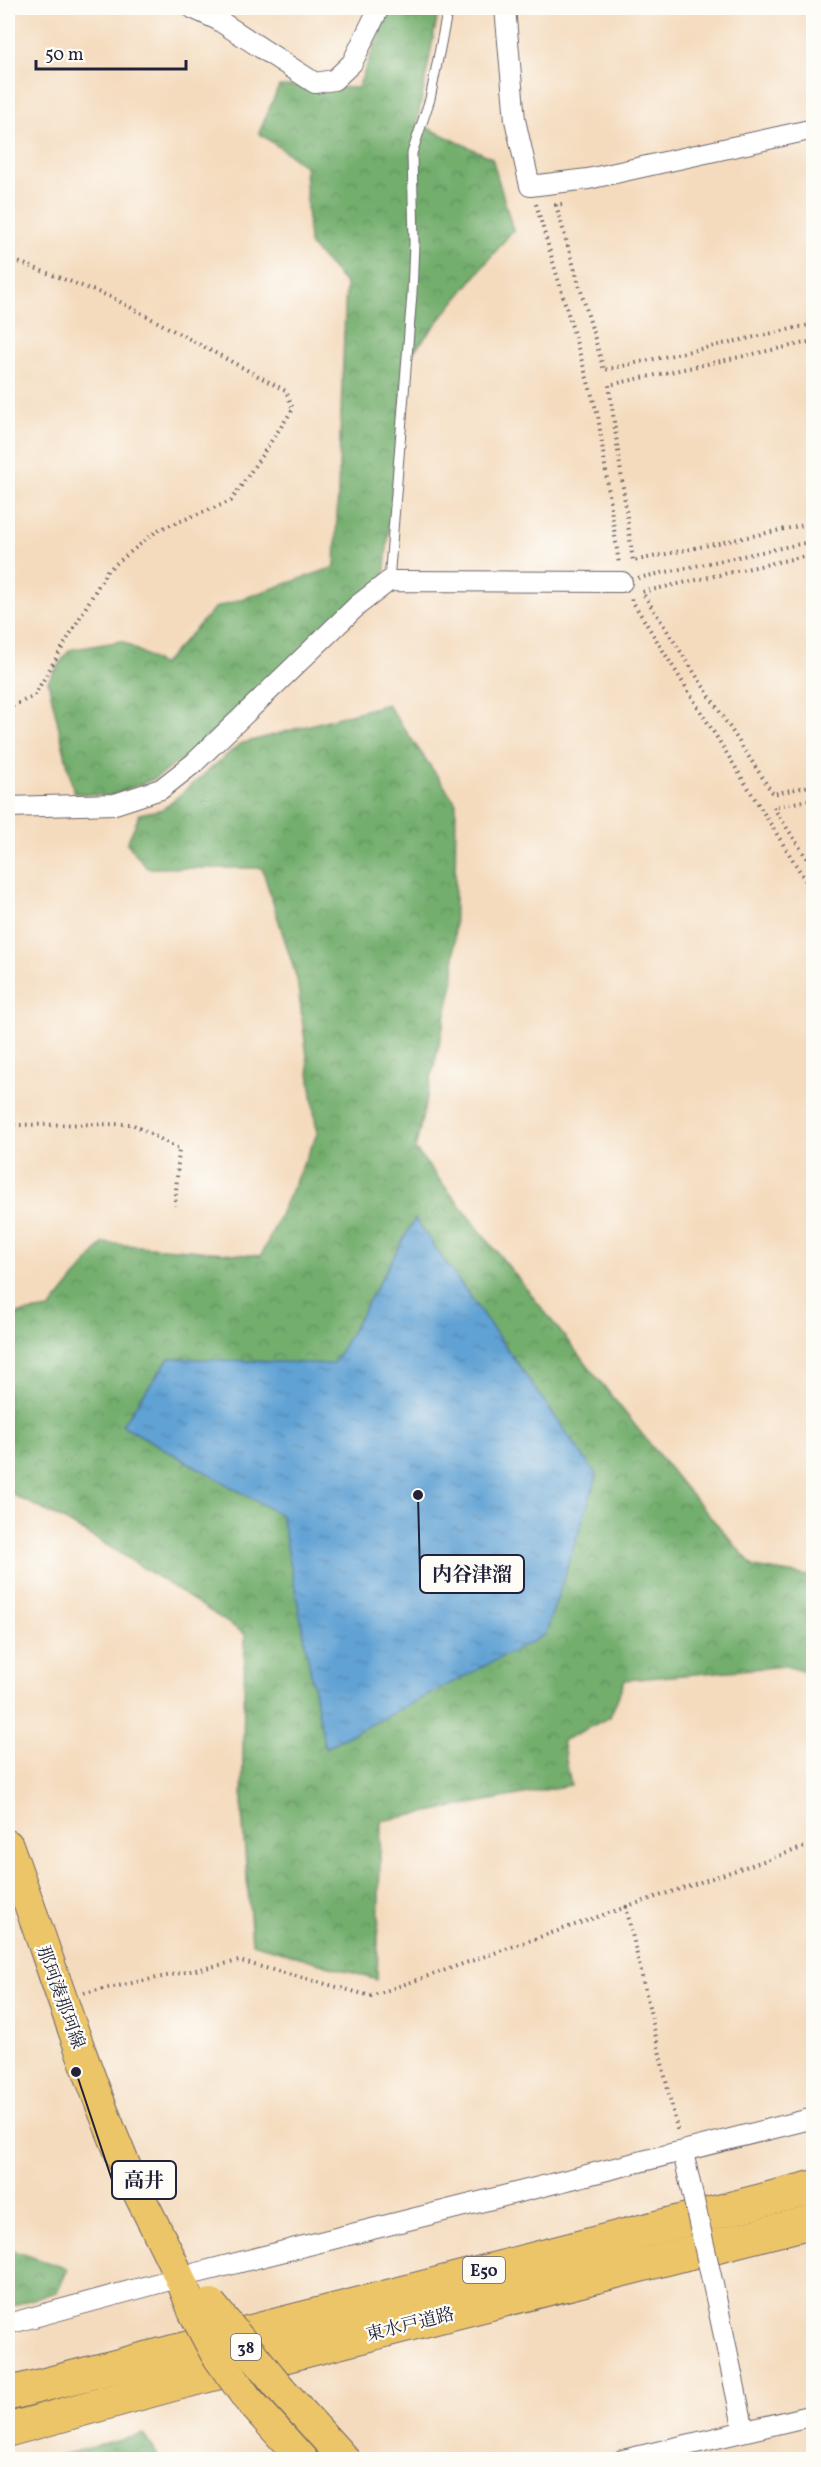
<svg xmlns="http://www.w3.org/2000/svg" width="821" height="2467" viewBox="0 0 821 2467" font-family="Vollkorn,'Noto Serif JP',serif">
  <style>
    .forest { fill: url(#forest-crowns); stroke: #4a6854; stroke-width: 1.5 }
    .water { fill: url(#water-ripples); stroke: #426288; stroke-width: 1.5 }
    .lines { fill: none; stroke-linecap: round; stroke-linejoin: round }
    .service-casing { stroke: #6c6369; stroke-width: 11 }
    .minor-casing { stroke: #6c6369; stroke-width: 22 }
    .primary-casing { stroke: #6c6369; stroke-width: 32 }
    .motorway-casing { stroke: #6c6369; stroke-width: 35 }
    .path { stroke: #6c6369; stroke-width: 4; stroke-dasharray: 1.5 4.5; stroke-linecap: butt }
    .service { stroke: #fff; stroke-width: 9 }
    .minor { stroke: #fff; stroke-width: 20 }
    .primary { stroke: #edc569; stroke-width: 30 }
    .motorway { stroke: #edc569; stroke-width: 33 }
    .minor-bridge-casing { stroke: #6c6369; stroke-width: 22; stroke-linecap: butt }
    .primary-bridge-casing { stroke: #6c6369; stroke-width: 32; stroke-linecap: butt }
    .minor-bridge { stroke: #fff; stroke-width: 20 }
    .primary-bridge { stroke: #edc569; stroke-width: 30 }
    .labels { text-anchor: middle; stroke-width: 4.5; stroke-linejoin: round; paint-order: stroke }
    .shield { fill: #fdfcf7; stroke: #646373; stroke-width: 1.5 }
    .shield-label { font-size: 16px; font-weight: bold; fill: #22223b }
    .street-label { font-size: 18px; fill: #22223b; stroke: #fdfcf7 }
    .leader { fill: none; stroke: #22223b; stroke-width: 2 }
    .callout-dot { fill: #22223b; stroke: #fdfcf7; stroke-width: 2 }
    .callout { fill: #fdfcf7; stroke: #22223b; stroke-width: 2 }
    .callout-label { font-size: 20px; text-anchor: middle; font-weight: bold; fill: #22223b }
  </style>
  <defs>
    <pattern id="forest-crowns" width="20" height="18" patternUnits="userSpaceOnUse" patternTransform="scale(1.5)"><rect width="20" height="18" fill="#73ae6d"/><path d="M2 6a3 3 0 1 1 6 0M12 15a3 3 0 1 1 6 0" fill="none" stroke="#5e8d5b"/></pattern>
    <pattern id="water-ripples" width="26" height="14" patternUnits="userSpaceOnUse" patternTransform="scale(1.5)"><rect width="26" height="14" fill="#61a2d4"/><path d="M2 4q2-2 4 0t4 0M15 11q2-2 4 0t4 0" fill="none" stroke="#5084ad"/></pattern>
  </defs>
  <rect width="100%" height="100%" fill="#fdfcf7"/>
  <filter id="ink" filterUnits="userSpaceOnUse"><feTurbulence type="fractalNoise" baseFrequency=".0167" numOctaves="2"/><feDisplacementMap in="SourceGraphic" scale="12" xChannelSelector="R" yChannelSelector="G"/><feConvolveMatrix kernelMatrix="1 2 1 2 8 2 1 2 1" color-interpolation-filters="sRGB"/></filter>
  <filter id="wash" filterUnits="userSpaceOnUse"><feTurbulence type="fractalNoise" baseFrequency=".008" numOctaves="4" result="noise"/><feDisplacementMap in="SourceGraphic" scale="24" xChannelSelector="R" yChannelSelector="G"/><feGaussianBlur stdDeviation="1.35" result="paint"/><feColorMatrix in="noise" values="0 0 0 0 0 0 0 0 0 0 0 0 0 0 0 0 0 1.4 0 .05"/><feComposite in="paint" operator="in"/></filter>
  <g filter="url(#wash)">
    <rect width="100%" height="100%" fill="#f4dbbe"/>
    <!-- forest -->
    <g class="forest">
      <path d="M389,8H439L417,123L492,158L513,230L405,362L384,579L187,756L154,779L110,796L74,793L48,681L69,650L122,641L162,665L215,608L335,567L346,284L309,244L305,166L259,133L279,86L358,88Z"/>
      <path d="M387,704L456,803L454,979L415,1149L681,1483L754,1567L813,1577V1675L786,1666L625,1680L610,1717L562,1741L571,1785L381,1821L377,1980L252,1943L242,1813L245,1634C170,1586 89,1528 8,1493V1315L50,1309L103,1243L261,1256L317,1134L297,979L262,868H147L127,843L140,814L163,809L240,744Z"/>
      <path d="M8,2249L68,2269L57,2292L8,2307Z"/>
      <path d="M144,2434L160,2459H46Z"/>
    </g>
    <!-- water -->
    <path class="water" d="M415,1219L597,1476L545,1635L325,1748L281,1515L122,1425L169,1358L333,1364Z"/>
  </g>
  <g filter="url(#ink)">
    <g class="lines">
      <!-- service casing -->
      <g class="service-casing">
        <path id="service" d="M389,581L412,294L414,243L412,153L430,99L448,8"/>
      </g>
      <!-- minor casing -->
      <g class="minor-casing">
        <g id="minor">
          <path d="M192,8L218,20L315,83L334,80L352,63L379,8"/>
          <path d="M505,8L515,120L530,186L588,179L814,129"/>
          <path d="M8,807L115,804L161,789L194,763L358,605L389,581L622,582"/>
          <path d="M716,2298L744,2431"/>
          <path d="M8,2324L181,2277L814,2118"/>
          <path d="M623,2460L814,2415"/>
        </g>
      </g>
      <!-- primary casing -->
      <g class="primary-casing">
        <g id="primary">
          <path d="M8,1845C46,1949 79,2055 122,2158C144,2210 174,2257 193,2311"/>
          <path d="M281,2389L345,2460"/>
          <path d="M247,2398L303,2460"/>
        </g>
      </g>
      <!-- motorway casing -->
      <g class="motorway-casing">
        <g id="motorway">
          <path d="M8,2394L814,2187"/>
          <path d="M8,2430L171,2385L814,2221"/>
        </g>
      </g>
      <!-- path -->
      <g class="path">
        <path d="M536,204L598,416L619,564"/>
        <path d="M562,204L556,205L604,370L814,324"/>
        <path d="M8,258L111,297L286,391L293,409L231,501L158,530L107,571L34,696L8,708"/>
        <path d="M814,341L609,385L633,561L814,523"/>
        <path d="M814,554L642,592L773,794L814,785"/>
        <path d="M638,578L814,541"/>
        <path d="M631,599L814,894"/>
        <path d="M814,799L773,807L814,869"/>
        <path d="M8,1125L132,1124L179,1149L175,1206"/>
        <path d="M626,1907L814,1844"/>
        <path d="M84,1993L239,1961L371,1996L626,1907L678,2133"/>
      </g>
      <!-- service -->
      <use href="#service" class="service"/>
      <!-- minor -->
      <use href="#minor" class="minor"/>
      <!-- primary -->
      <use href="#primary" class="primary"/>
      <!-- motorway -->
      <use href="#motorway" class="motorway"/>
      <!-- minor-bridge casing -->
      <g class="minor-bridge-casing">
        <path id="minor-bridge" d="M685,2161L716,2298"/>
      </g>
      <!-- primary-bridge casing -->
      <g class="primary-bridge-casing">
        <g id="primary-bridge">
          <path d="M211,2304L281,2389"/>
          <path d="M193,2311L215,2353L247,2398"/>
        </g>
      </g>
      <!-- minor-bridge -->
      <use href="#minor-bridge" class="minor-bridge"/>
      <!-- primary-bridge -->
      <use href="#primary-bridge" class="primary-bridge"/>
    </g>
  </g>
  <g class="labels">
    <!-- shield labels -->
    <g class="shield">
      <rect x="463" y="2257" width="42" height="26" rx="4.5"/>
      <rect x="231" y="2334" width="30" height="26" rx="4.5"/>
    </g>
    <g class="shield-label">
      <text x="484" y="2276">E50</text>
      <text x="246" y="2353">38</text>
    </g>
    <!-- street labels -->
    <g class="street-label">
      <text transform="translate(61 1997) rotate(70)" y="6">那珂湊那珂線</text>
      <text transform="translate(410 2324) rotate(-14)" y="6">東水戸道路</text>
    </g>
  </g>
  <!-- callouts -->
  <path class="leader" d="M418 1495L420 1574M76 2072L112 2180"/>
  <g class="callout-dot">
    <circle cx="418" cy="1495" r="6"/>
    <circle cx="76" cy="2072" r="6"/>
  </g>
  <g class="callout">
    <rect x="420" y="1555" width="104" height="38" rx="6"/>
    <rect x="112" y="2161" width="64" height="38" rx="6"/>
  </g>
  <g class="callout-label">
    <text x="472" y="1581">内谷津溜</text>
    <text x="144" y="2187">高井</text>
  </g>
  <!-- margin -->
  <rect width="821" height="2467" fill="none" stroke="#fdfcf7" stroke-width="30"/>
  <!-- scale -->
  <path d="M36 60v9h150v-9" fill="none" stroke="#22223b" stroke-width="3"/>
  <text x="45" y="60" font-size="18" fill="#22223b" stroke="#fdfcf7" stroke-width="4.5" paint-order="stroke">50 m</text>
</svg>
